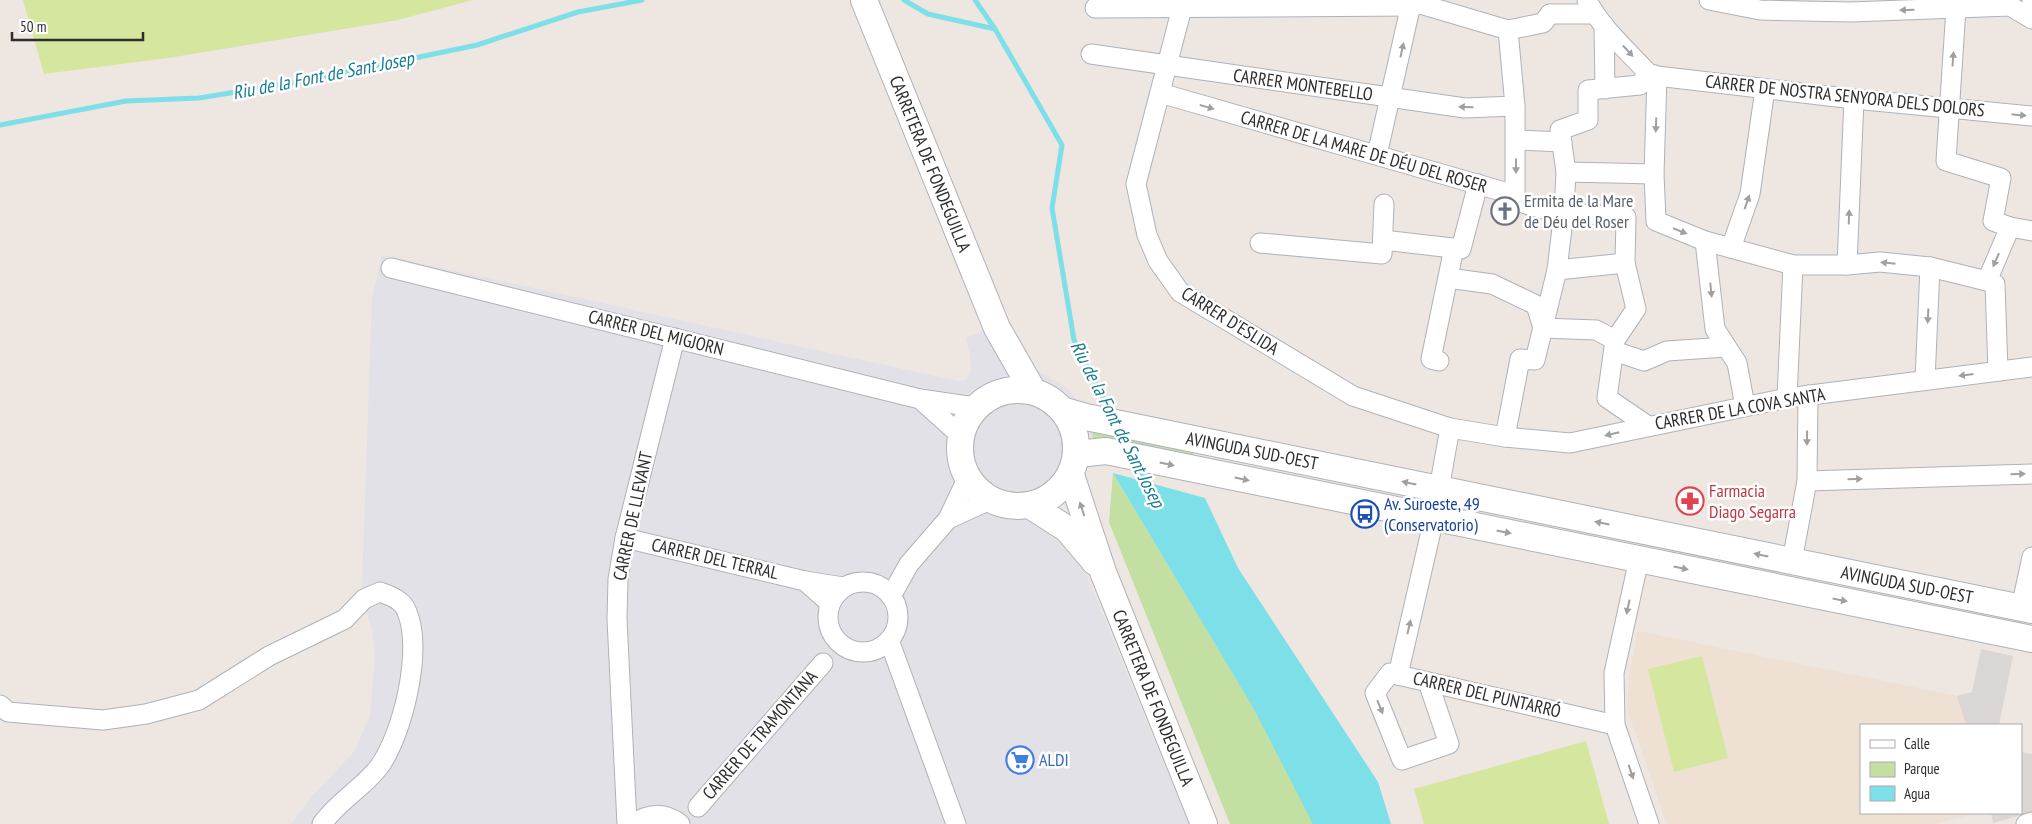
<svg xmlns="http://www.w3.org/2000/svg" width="2032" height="824" viewBox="0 0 2032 824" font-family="'PT Sans Narrow',sans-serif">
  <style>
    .industrial { fill: #e2e1e7 }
    .education { fill: #eee0d2 }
    .green { fill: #c3e0a2 }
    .pitch { fill: #d5e69f }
    .plaza { fill: #dad6d4 }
    .water { fill: #7ddfe7 }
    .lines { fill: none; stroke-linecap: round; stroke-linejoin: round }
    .stream { stroke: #7ddfe7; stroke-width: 5 }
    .street-casing { stroke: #aeb2b8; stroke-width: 21 }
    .secondary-casing { stroke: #aeb2b8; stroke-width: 28 }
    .street { stroke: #fff; stroke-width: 19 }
    .secondary { stroke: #fff; stroke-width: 26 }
    .oneway { fill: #a0a0a0 }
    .labels { text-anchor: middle; stroke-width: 5; stroke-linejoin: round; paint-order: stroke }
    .street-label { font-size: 18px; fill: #2d2d2d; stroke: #fff }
    .worship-label { font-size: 18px; fill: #5b616d; stroke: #fff; text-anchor: start }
    .health-label { font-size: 18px; fill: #be3a42; stroke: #fff; text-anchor: start }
    .transit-label { font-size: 18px; fill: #164399; stroke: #fff; text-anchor: start }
    .shop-label { font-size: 18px; fill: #366cbe; stroke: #fff; text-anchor: start }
    .water-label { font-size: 19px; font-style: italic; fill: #177d91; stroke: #fff }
  </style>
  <rect width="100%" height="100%" fill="#eee6e1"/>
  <!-- industrial -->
  <path class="industrial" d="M382,255L958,381L966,380L971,371L970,354L966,338L1005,323L1035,369L1068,389L1084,408L1092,432L1090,463L1079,485L1057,504L1189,824H291L313,795L354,752L370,716L375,654L372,631L362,594L363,557L372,298Z"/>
  <!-- education -->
  <path class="education" d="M1638,631L1957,696L1966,725H1861V813H1977L1935,824H1667L1627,709L1630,671Z"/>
  <!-- green -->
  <g class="green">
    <path d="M1092,429L1194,448L1192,461L1093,441Z"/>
    <path d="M1113,473L1260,719L1314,824H1230L1109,522Z"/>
  </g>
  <!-- pitch -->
  <g class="pitch">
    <path d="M23,0H473L398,20L168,58L44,74Z"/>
    <path d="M1702,656L1728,758L1674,772L1648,669Z"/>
    <path d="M1586,741L1609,824H1424L1414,789Z"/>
  </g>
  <!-- plaza -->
  <g class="plaza">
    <path d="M1981,649L2013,656L1999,725H1966L1957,696L1972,692Z"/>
    <path d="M2021,752L2032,754V812L1993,823L1991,813H2021Z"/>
  </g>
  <!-- water -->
  <path class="water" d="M1113,473L1205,498L1238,568L1378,782L1391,824H1313L1255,711Z"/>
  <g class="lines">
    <!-- stream -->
    <g class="stream">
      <path d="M904,0L928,14L995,29L1062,145L1052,208L1074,340L1111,413"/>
      <path d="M975,0L995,29"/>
      <path d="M0,125L126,101L199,98L309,80L477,45L578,12L642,0"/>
      <path d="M1139,467L1150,488"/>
    </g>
    <!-- street casing -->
    <g class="street-casing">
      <g id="street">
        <path d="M1184,0L1136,184L1147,235L1158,261L1180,292L1353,396L1450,428L1505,437L1570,443L1787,398L2032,367"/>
        <path d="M1587,0C1601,28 1627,50 1648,73L1657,76L1854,99L2032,116"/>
        <path d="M1709,0L1760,10L1851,12L2010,6L2032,19"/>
        <path d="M2032,0V1"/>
        <path d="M1095,8L1412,6L1420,4L1508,30L1543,23L1550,14"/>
        <path d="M1956,8L1946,161L2001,178L1993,221L2010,227"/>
        <path d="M1550,14H1594"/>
        <path d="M1604,25L1605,89"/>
        <path d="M1508,30L1515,106V202"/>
        <path d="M1091,54L1465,108L1515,106"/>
        <path d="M1657,76L1654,174L1656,221L1705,241L1793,265H1847L1880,262L1930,267L1987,281L2010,227L2032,231"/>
        <path d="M1160,93L1501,191C1532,215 1588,214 1626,217L1625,263L1636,309L1615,340L1607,398L1648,426"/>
        <path d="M1516,140L1562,142"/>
        <path d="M1377,155L1412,0"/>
        <path d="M1566,172L1654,174"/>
        <path d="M1383,240L1461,249L1478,184"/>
        <path d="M1705,241L1715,329L1737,363L1745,406"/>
        <path d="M1260,243L1382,254L1384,204"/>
        <path d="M1731,248L1750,194L1765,89"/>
        <path d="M1847,265L1854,99"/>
        <path d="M391,268L920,399L975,407"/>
        <path d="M1557,270L1625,263"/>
        <path d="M1448,278L1492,284L1536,305L1543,328L1596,330L1615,340"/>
        <path d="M1995,284L1998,371"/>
        <path d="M1614,351L1644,361L1667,351L1726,347"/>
        <path d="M1439,361L1431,359L1454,248"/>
        <path d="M1925,380L1930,267"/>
        <path d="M1787,398L1793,265"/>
        <path d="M920,399L960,435"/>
        <path d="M1505,437L1520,359L1535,360L1557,270L1564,211L1566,172L1560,130L1588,120V90L1640,85L1648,73"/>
        <path d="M1807,481L2032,474"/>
        <path d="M1439,489L1450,428"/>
        <path d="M948,519L990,500"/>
        <path d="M625,538L805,581"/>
        <path d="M1639,559L1614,673L1615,725L1649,824"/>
        <path d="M1792,561L1807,481L1808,395"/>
        <circle cx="863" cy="617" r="35"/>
        <path d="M891,596L909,564L948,519L967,479"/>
        <path d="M830,603L805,581L843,587"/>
        <path d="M2021,608L2032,557"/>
        <path d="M889,640L956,824"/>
        <path d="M1398,675L1434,518"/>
        <path d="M1428,682L1449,744L1402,760L1375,693L1390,673L1398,675L1615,725"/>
        <path d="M0,705L8,712L103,720L146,714L199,700L269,656L345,619L364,599L380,592C391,596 403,600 407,612C423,650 403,734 379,767C363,788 337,802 322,824"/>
        <path d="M698,807L823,663"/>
        <path d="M627,824L617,619L618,579L625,538L675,338"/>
        <path d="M633,824C648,813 665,812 680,824"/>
        <path d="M2026,824L2032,822"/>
      </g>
    </g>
    <!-- secondary casing -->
    <g class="secondary-casing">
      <g id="secondary">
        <path d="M864,0L997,328L1033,391"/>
        <circle cx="1018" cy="448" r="58"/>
        <path d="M1065,411L1086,417L2032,610"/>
        <path d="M1077,454L1106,451L2032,639"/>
        <path d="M1071,475L1103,572L1204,824"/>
        <path d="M1031,506L1067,529L1095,562"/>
      </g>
    </g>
    <!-- street -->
    <use href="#street" class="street"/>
    <!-- secondary -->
    <use href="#secondary" class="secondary"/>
  </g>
  <!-- one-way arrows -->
  <defs><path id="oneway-solid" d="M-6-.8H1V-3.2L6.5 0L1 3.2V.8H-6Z" transform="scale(1.25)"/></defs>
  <g class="oneway">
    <use href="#oneway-solid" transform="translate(1907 10) rotate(178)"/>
    <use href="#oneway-solid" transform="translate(1402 50) rotate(-78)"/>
    <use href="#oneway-solid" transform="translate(1628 51) rotate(47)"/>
    <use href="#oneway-solid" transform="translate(1953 59) rotate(-86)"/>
    <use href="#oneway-solid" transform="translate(1207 107) rotate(16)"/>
    <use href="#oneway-solid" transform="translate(1466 107) rotate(-178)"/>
    <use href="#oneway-solid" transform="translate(2019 115) rotate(6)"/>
    <use href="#oneway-solid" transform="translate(1656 125) rotate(92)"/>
    <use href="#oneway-solid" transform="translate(1516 166) rotate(90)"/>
    <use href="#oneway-solid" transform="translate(1747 202) rotate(-71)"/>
    <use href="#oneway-solid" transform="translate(1849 217) rotate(-88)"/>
    <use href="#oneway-solid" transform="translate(1680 231) rotate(22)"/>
    <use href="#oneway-solid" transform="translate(1996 260) rotate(114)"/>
    <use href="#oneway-solid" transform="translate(1888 263) rotate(-174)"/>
    <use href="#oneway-solid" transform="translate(1711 290) rotate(84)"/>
    <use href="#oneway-solid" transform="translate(1928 316) rotate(93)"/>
    <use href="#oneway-solid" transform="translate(1966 375) rotate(173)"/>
    <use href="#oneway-solid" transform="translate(1612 434) rotate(167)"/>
    <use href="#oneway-solid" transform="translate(1807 438) rotate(91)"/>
    <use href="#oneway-solid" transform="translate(1167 464) rotate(12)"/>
    <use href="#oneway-solid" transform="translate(2018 474) rotate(-2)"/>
    <use href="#oneway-solid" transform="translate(1242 479) rotate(12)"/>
    <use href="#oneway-solid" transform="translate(1855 479) rotate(-2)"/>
    <use href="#oneway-solid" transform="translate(1409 483) rotate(-168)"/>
    <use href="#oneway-solid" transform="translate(1082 509) rotate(-108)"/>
    <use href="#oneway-solid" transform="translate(1602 523) rotate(-169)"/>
    <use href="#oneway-solid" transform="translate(1504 532) rotate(11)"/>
    <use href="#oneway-solid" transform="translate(1761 555) rotate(-168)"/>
    <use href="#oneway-solid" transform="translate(1681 568) rotate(12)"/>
    <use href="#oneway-solid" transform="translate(1840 600) rotate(11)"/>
    <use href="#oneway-solid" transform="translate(1628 607) rotate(102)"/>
    <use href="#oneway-solid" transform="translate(1409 627) rotate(-77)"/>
    <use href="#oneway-solid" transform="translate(1380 707) rotate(68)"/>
    <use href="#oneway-solid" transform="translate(1631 772) rotate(71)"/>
  </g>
  <!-- icons -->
  <defs>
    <g id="church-ring" transform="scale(1.4375)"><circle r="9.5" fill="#fff" stroke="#6b7280" stroke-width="1.5"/><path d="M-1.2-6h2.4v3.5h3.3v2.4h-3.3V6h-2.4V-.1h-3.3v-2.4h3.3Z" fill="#6b7280"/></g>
    <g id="pharmacy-ring" transform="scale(1.4375)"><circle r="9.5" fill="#fff" stroke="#e0444e" stroke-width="1.5"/><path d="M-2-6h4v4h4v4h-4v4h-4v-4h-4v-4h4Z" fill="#e0444e"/></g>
    <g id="bus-ring" transform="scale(1.4375)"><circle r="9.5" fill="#fff" stroke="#1a4fb4" stroke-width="1.5"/><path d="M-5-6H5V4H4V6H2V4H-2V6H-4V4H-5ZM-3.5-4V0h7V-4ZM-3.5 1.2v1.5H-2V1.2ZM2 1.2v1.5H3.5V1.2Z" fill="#1a4fb4"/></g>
    <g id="supermarket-ring" transform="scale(1.4375)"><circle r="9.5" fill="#fff" stroke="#3f7fe0" stroke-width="1.5"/><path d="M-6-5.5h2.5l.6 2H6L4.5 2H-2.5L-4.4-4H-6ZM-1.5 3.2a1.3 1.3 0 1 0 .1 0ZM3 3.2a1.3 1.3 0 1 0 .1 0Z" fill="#3f7fe0"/></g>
  </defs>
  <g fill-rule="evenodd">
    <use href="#church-ring" x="1505" y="211"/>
    <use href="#pharmacy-ring" x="1690" y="501"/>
    <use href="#bus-ring" x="1365" y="514"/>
    <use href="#supermarket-ring" x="1020" y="760"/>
  </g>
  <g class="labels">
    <!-- street labels -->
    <g class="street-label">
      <text transform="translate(1303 85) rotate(8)" y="6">CARRER MONTEBELLO</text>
      <text transform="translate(1845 96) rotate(6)" y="6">CARRER DE NOSTRA SENYORA DELS DOLORS</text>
      <text transform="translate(1364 152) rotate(16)" y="6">CARRER DE LA MARE DE DÉU DEL ROSER</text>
      <text transform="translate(930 164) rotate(68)" y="6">CARRETERA DE FONDEGUILLA</text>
      <text transform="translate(1230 321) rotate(32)" y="6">CARRER D'ESLIDA</text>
      <text transform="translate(656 333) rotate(14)" y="6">CARRER DEL MIGJORN</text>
      <text transform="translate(1740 409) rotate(-10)" y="6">CARRER DE LA COVA SANTA</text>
      <text transform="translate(1252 451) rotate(11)" y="6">AVINGUDA SUD-OEST</text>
      <text transform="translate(633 516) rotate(-78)" y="6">CARRER DE LLEVANT</text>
      <text transform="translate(715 559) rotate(13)" y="6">CARRER DEL TERRAL</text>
      <text transform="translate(1907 585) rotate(11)" y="6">AVINGUDA SUD-OEST</text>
      <text transform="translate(1487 695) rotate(13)" y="6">CARRER DEL PUNTARRÓ</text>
      <text transform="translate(1153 698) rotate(68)" y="6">CARRETERA DE FONDEGUILLA</text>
      <text transform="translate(760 735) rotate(-49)" y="6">CARRER DE TRAMONTANA</text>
    </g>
    <!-- worship labels -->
    <g class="worship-label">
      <text x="1524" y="207">Ermita de la Mare<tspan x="1524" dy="21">de Déu del Roser</tspan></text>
    </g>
    <!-- health labels -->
    <g class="health-label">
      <text x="1709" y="497">Farmacia<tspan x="1709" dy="21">Diago Segarra</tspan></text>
    </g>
    <!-- transit labels -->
    <g class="transit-label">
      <text x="1384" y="510">Av. Suroeste, 49<tspan x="1384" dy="21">(Conservatorio)</tspan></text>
    </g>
    <!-- shop labels -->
    <g class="shop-label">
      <text x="1039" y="766">ALDI</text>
    </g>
    <!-- water labels -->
    <g class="water-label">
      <text transform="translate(323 75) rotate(-11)" y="7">Riu de la Font de Sant Josep</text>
      <text transform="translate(1118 424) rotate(63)" y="7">Riu de la Font de Sant Josep</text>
    </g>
  </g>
  <!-- legend -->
  <rect x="1860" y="724" width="162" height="90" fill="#ffffff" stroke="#ababab"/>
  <rect x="1870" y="740" width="25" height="8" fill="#ffffff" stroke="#ababab"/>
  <text x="1904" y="749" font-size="15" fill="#2d2d2d">Calle</text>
  <rect x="1870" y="762" width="25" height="15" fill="#c3e0a2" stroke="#ababab"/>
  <text x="1904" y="774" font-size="15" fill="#2d2d2d">Parque</text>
  <rect x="1870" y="786" width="25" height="15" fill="#7ddfe7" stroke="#ababab"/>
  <text x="1904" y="799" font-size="15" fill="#2d2d2d">Agua</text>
  <!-- scale -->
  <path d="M12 32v8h131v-8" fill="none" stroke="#2d2d2d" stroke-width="2.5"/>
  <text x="20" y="32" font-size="15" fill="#2d2d2d" stroke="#ffffff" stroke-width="4" paint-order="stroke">50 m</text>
</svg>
